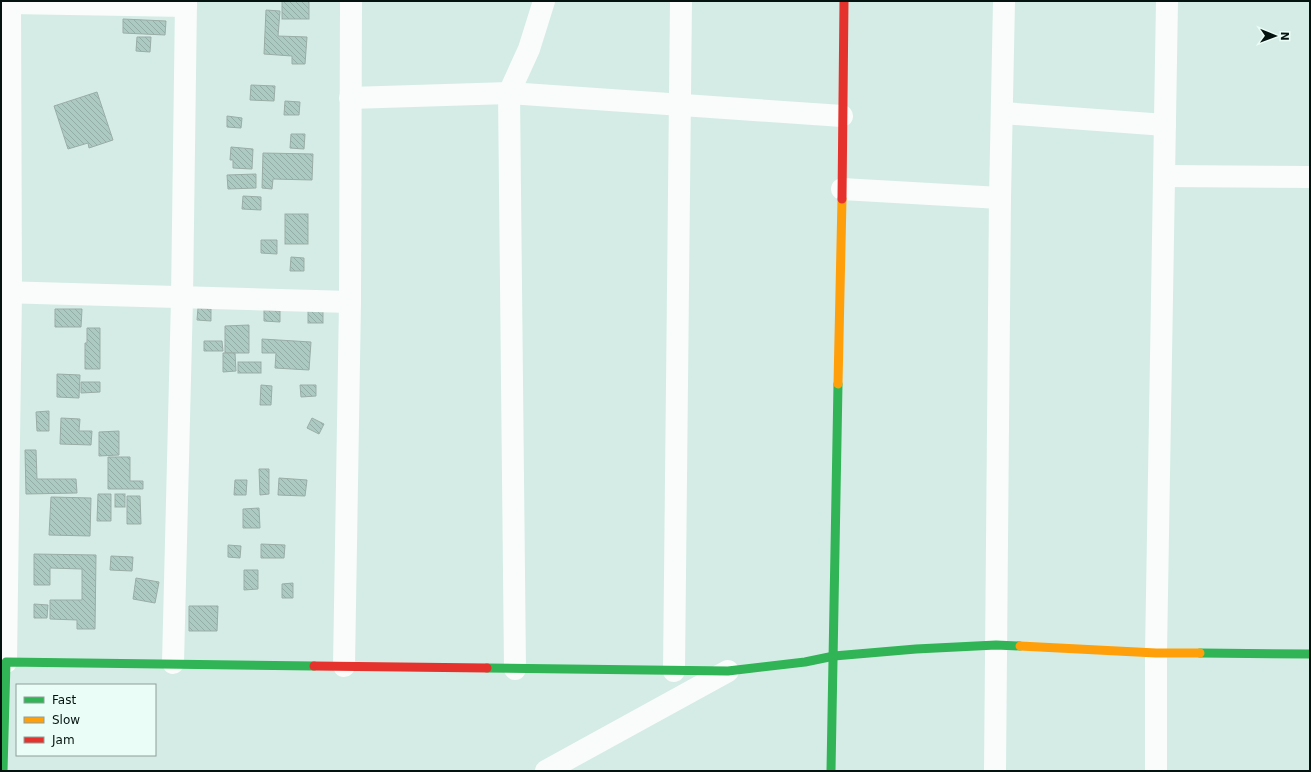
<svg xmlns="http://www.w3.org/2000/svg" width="1311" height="772" viewBox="0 0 1311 772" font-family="'DejaVu Sans',sans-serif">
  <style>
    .building { fill: url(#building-back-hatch); stroke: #9aada7 }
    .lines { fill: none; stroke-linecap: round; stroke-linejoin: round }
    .street { stroke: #f9fcfb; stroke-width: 22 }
    .fast { stroke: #30b455; stroke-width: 9 }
    .slow { stroke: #ff9f0a; stroke-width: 9 }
    .jam { stroke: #e5322d; stroke-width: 9 }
  </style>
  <defs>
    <pattern id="building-back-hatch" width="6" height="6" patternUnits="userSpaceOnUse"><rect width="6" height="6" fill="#accac2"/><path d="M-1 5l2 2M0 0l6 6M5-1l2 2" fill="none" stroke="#92ada6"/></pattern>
  </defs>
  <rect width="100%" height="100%" fill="#d4ece5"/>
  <!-- building -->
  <g class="building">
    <rect x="282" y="1" width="27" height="18"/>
    <path d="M266,10L280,11L278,36L307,37L305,64H292V56L264,54Z"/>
    <path d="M123,19L166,21L165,35L123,33Z"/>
    <path d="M137,37H151L150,52L136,51Z"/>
    <path d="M251,85L275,86L274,101L250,100Z"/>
    <path d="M97,92L113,140L89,148L88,143L68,149L54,106Z"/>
    <path d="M285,101L300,102L299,115H284Z"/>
    <path d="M227,116L242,118L241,128L227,127Z"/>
    <path d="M291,134H305L304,149L290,148Z"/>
    <path d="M231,147L253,149L252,169L233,168V160H230Z"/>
    <path d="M263,153L313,154L312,180L273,179L272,189L262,188Z"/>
    <path d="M256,174V188L228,189L227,175Z"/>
    <path d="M243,196L261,197V210L242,209Z"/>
    <rect x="285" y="214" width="23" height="30"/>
    <path d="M261,240H277V254L261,253Z"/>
    <path d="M291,257L304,258V271H290Z"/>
    <path d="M198,308L211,309V321L197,320Z"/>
    <path d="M55,309H82L81,327H55Z"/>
    <path d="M264,310L280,311V322L264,321Z"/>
    <rect x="308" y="310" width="15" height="13"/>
    <path d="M249,325V353H225V326Z"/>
    <path d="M87,328H100V369H85V343H87Z"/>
    <path d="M262,339L311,342L309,370L275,368L276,353H262Z"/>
    <path d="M204,341H222L223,351H204Z"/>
    <path d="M223,353H235L236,371L223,372Z"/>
    <rect x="238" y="362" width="23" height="11"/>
    <path d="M57,374L80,375L79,398L57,397Z"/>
    <path d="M81,382H100V392L81,393Z"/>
    <path d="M261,385L272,386L271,405H260Z"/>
    <path d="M300,385H316V396L301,397Z"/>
    <path d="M49,411V431H37L36,412Z"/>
    <path d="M61,418L80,419L79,431H92L91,445L60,444Z"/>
    <path d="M312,418L324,424L319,434L307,428Z"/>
    <path d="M119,431V455L99,456V432Z"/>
    <path d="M25,450H36L37,479H76L77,493L26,494Z"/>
    <path d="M108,457H130V481H143V489H108Z"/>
    <path d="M259,469H269V494L260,495Z"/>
    <path d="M279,478L307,480L305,496L278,495Z"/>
    <path d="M235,480H247L246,495H234Z"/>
    <path d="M98,494H111V521H97Z"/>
    <rect x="115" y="494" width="10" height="13"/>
    <path d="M127,496H140L141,524H127Z"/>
    <path d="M51,497L91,498L90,536L49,535Z"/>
    <path d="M259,508L260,528H243V509Z"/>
    <path d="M261,544L285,545L284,558H261Z"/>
    <path d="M228,545L241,546L240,558L228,557Z"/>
    <path d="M34,554L96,555L95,629H77V620L50,619V600H82V569L50,568V585H34Z"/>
    <path d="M111,556L133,557L132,571L110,570Z"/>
    <path d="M244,570H258V589L244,590Z"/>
    <path d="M136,578L159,582L155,603L133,599Z"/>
    <path d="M293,583V598H282V584Z"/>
    <path d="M34,604L48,605L47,618H34Z"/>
    <path d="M189,606H218L217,631H189Z"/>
  </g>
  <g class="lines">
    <!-- street -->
    <g class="street">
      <path d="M9,1L10,3L186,6"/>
      <path d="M350,98L509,93L842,116"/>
      <path d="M1003,113L1165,125"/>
      <path d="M1165,176L1310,177"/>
      <path d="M842,189L1000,198"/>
      <path d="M1,292L350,302"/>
      <path d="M6,662L11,293L10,1"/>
      <path d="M173,663L182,298L186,1"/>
      <path d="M344,666L350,302L351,1"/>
      <path d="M515,669L509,93L529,49L544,1"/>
      <path d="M674,671L681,1"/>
      <path d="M546,771L728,671"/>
      <path d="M995,771L1000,198L1004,1"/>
      <path d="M1156,771V653L1167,1"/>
    </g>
    <!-- fast -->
    <g class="fast">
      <path d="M1200,653L1310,654"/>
      <path d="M487,668L728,671L805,662L834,656L916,649L996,645L1020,646"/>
      <path d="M3,771L6,662L314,666"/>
      <path d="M831,771L838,384"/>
    </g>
    <!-- slow -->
    <g class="slow">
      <path d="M838,384L842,199"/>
      <path d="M1020,646L1156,653H1200"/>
    </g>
    <!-- jam -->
    <g class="jam">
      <path d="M842,199L844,1"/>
      <path d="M314,666L487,668"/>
    </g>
  </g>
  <!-- border -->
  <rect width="1311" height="772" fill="none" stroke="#04130f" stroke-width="4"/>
  <!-- legend -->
  <rect x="16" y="684" width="140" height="72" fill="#ebfdf7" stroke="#8f9f9a"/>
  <rect x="24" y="697" width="20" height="6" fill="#30b455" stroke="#8f9f9a"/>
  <text x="52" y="704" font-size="12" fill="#04130f">Fast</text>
  <rect x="24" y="717" width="20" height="6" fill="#ff9f0a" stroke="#8f9f9a"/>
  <text x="52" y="724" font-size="12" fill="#04130f">Slow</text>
  <rect x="24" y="737" width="20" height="6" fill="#e5322d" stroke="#8f9f9a"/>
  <text x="52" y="744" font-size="12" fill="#04130f">Jam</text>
  <!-- north arrow -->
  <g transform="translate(1275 36) rotate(91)" stroke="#ebfdf7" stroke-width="3" paint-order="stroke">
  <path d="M0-3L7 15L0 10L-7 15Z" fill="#04130f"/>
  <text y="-6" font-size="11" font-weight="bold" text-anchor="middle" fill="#04130f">N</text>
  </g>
</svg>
